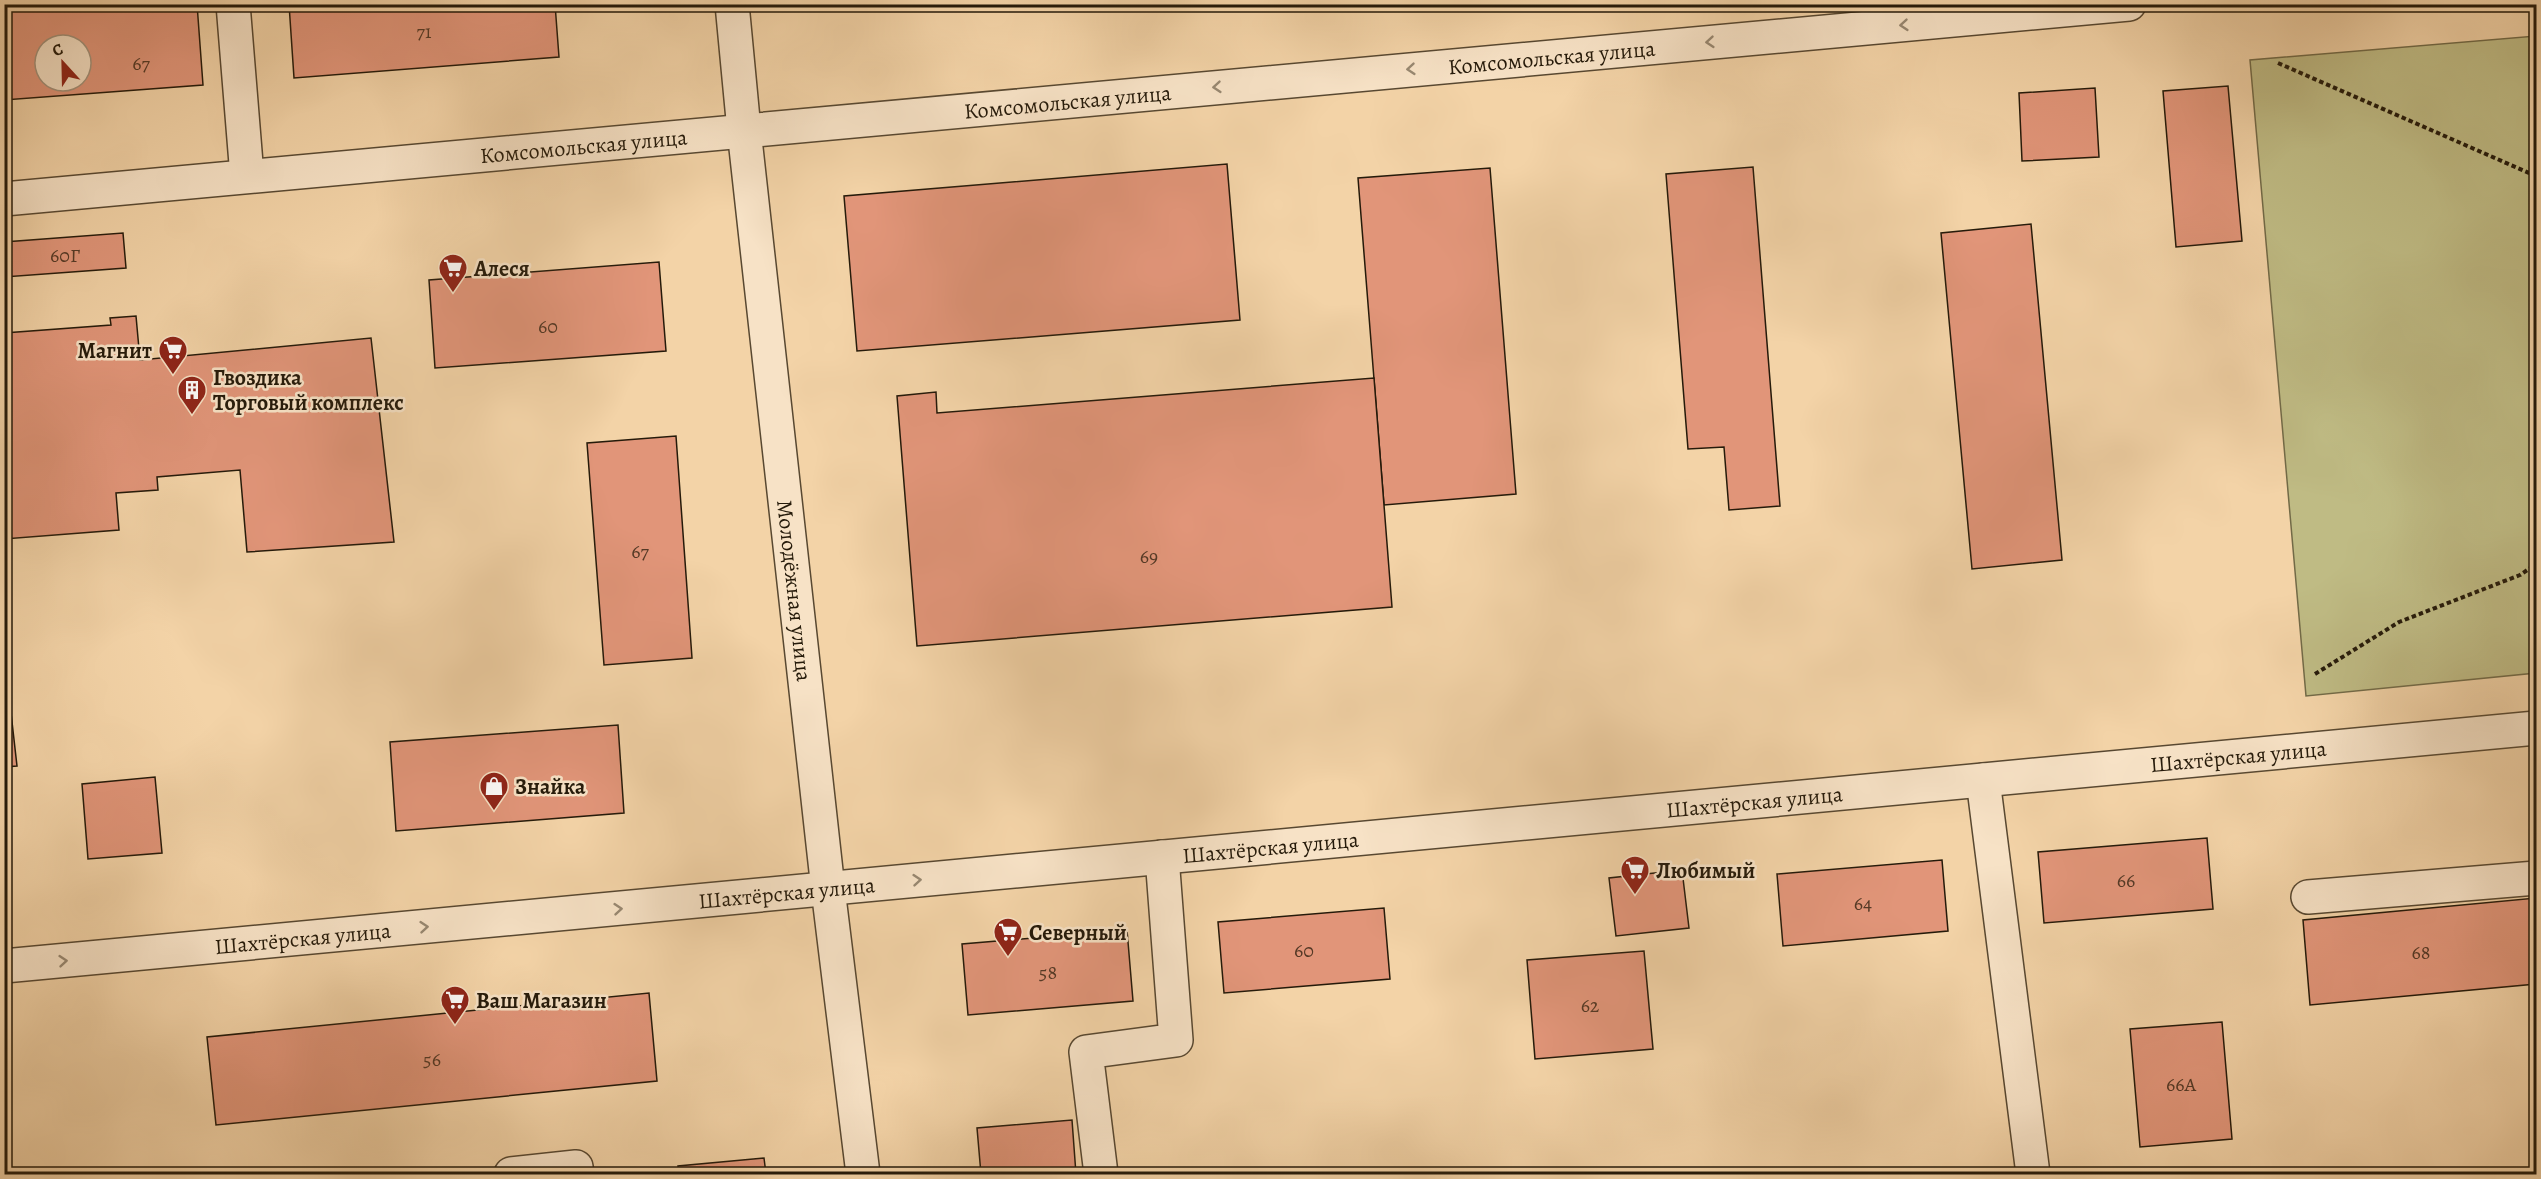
<svg xmlns="http://www.w3.org/2000/svg" width="2541" height="1179" viewBox="0 0 2541 1179" font-family="Alegreya,serif">
  <style>
    .green { fill: #bfbb84; stroke: #726a47; stroke-width: 1.5 }
    .building { fill: #e19579; stroke: #251a0a; stroke-width: 1.5; fill-rule: evenodd }
    .lines { fill: none; stroke-linecap: round; stroke-linejoin: round }
    .minor-casing { stroke: #584831; stroke-width: 36 }
    .path { stroke: #251a0a; stroke-width: 4; stroke-dasharray: 4.5 3; stroke-linecap: butt }
    .minor { stroke: #f7e2c6; stroke-width: 33 }
    .oneway { stroke: #988871 }
    .labels { text-anchor: middle; stroke-width: 5; stroke-linejoin: round; paint-order: stroke }
    .number-label { font-size: 20px; fill: #543926 }
    .street-label { font-size: 22px; fill: #251a0a; stroke: #f7e2c6 }
    .poi-label { font-size: 22px; font-weight: bold; fill: #251a0a; stroke: #f7e2c6; text-anchor: start }
  </style>
  <rect width="100%" height="100%" fill="#f3d3a7"/>
  <filter id="stains"><feTurbulence type="fractalNoise" baseFrequency=".00333" numOctaves="4"/><feColorMatrix values="0 0 0 0 .2 0 0 0 0 .09 0 0 0 0 .02 0 0 0 .5 -.17"/></filter>
  <radialGradient id="worn" r=".72"><stop offset=".6" stop-color="#630" stop-opacity="0"/><stop offset="1" stop-color="#630" stop-opacity=".3"/></radialGradient>
  <!-- green -->
  <path class="green" d="M2536,36V673L2306,696L2250,60Z"/>
  <!-- building -->
  <g class="building">
    <path d="M100,4H197L203,85L4,100V12ZM45,45H81V81H45Z"/>
    <path d="M289,4H555L559,57L294,78Z"/>
    <path d="M2228,86L2242,241L2176,247L2163,91Z"/>
    <path d="M2095,88L2099,157L2022,161L2019,93Z"/>
    <path d="M1227,164L1240,320L857,351L844,196Z"/>
    <path d="M1753,167L1780,506L1729,510L1724,447L1688,449L1666,174Z"/>
    <path d="M1490,168L1516,494L1384,505L1358,178Z"/>
    <path d="M2031,224L2062,560L1972,569L1941,233Z"/>
    <path d="M123,233L126,268L4,277V242Z"/>
    <path d="M659,262L666,351L435,368L429,280Z"/>
    <path d="M136,316L140,360L371,338L394,542L247,552L240,470L157,477L158,490L116,493L119,530L4,539V333L111,325L110,318Z"/>
    <path d="M1374,378L1392,607L917,646L897,396L936,392L937,413Z"/>
    <path d="M676,436L692,658L604,665L587,443Z"/>
    <path d="M4,651L17,766L4,767Z"/>
    <path d="M618,725L624,813L396,831L390,742Z"/>
    <path d="M155,777L162,853L88,859L82,784Z"/>
    <path d="M2207,838L2213,909L2044,923L2038,852Z"/>
    <path d="M1942,860L1948,931L1783,946L1777,874Z"/>
    <path d="M1682,870L1689,928L1616,936L1609,878Z"/>
    <path d="M2536,898V984L2310,1005L2303,920Z"/>
    <path d="M1384,908L1390,979L1224,993L1218,922Z"/>
    <path d="M1127,930L1133,1001L968,1015L962,944Z"/>
    <path d="M1644,951L1653,1049L1535,1059L1527,960Z"/>
    <path d="M649,993L657,1081L216,1125L207,1037Z"/>
    <path d="M2222,1022L2232,1139L2140,1147L2130,1029Z"/>
    <path d="M1072,1120L1076,1174H981L977,1128Z"/>
    <path d="M764,1158L766,1174H679L678,1166Z"/>
    <path d="M2536,1171V1174H2495Z"/>
  </g>
  <g class="lines">
    <!-- minor casing -->
    <g class="minor-casing">
      <g id="minor">
        <path d="M233,4L247,176"/>
        <path id="s1" d="M732,4L744,130L828,889L863,1174"/>
        <path id="s2" d="M4,199L2129,4"/>
        <path d="M1983,780L2033,1174"/>
        <path d="M2308,897L2536,878"/>
        <path id="s3" d="M4,966L2536,728"/>
        <path d="M511,1174L576,1167L577,1174"/>
        <path d="M1101,1174L1086,1052L1176,1040L1162,857"/>
      </g>
    </g>
    <!-- path -->
    <g class="path">
      <path d="M2278,63L2536,176"/>
      <path d="M2315,674L2399,622L2520,575L2536,564"/>
    </g>
    <!-- minor -->
    <use href="#minor" class="minor"/>
  </g>
  <!-- one-way arrows -->
  <defs><path id="oneway-chevron" d="M-2-3.5L2.5 0L-2 3.5" fill="none" stroke-width="1.6" stroke-linecap="round" stroke-linejoin="round" transform="scale(1.5)"/></defs>
  <g class="oneway">
    <use href="#oneway-chevron" transform="translate(1904 25) rotate(175)"/>
    <use href="#oneway-chevron" transform="translate(1710 42) rotate(175)"/>
    <use href="#oneway-chevron" transform="translate(1411 69) rotate(175)"/>
    <use href="#oneway-chevron" transform="translate(1217 87) rotate(175)"/>
    <use href="#oneway-chevron" transform="translate(917 880) rotate(-5)"/>
    <use href="#oneway-chevron" transform="translate(618 909) rotate(-5)"/>
    <use href="#oneway-chevron" transform="translate(424 927) rotate(-5)"/>
    <use href="#oneway-chevron" transform="translate(63 961) rotate(-5)"/>
  </g>
  <!-- icons -->
  <defs>
    <g id="supermarket-pin" transform="scale(1.5)"><path d="M0 17L-7.5 6A9.5 9.5 0 1 1 7.5 6Z" fill="#8f2418" stroke="#f7e2c6"/><path d="M-6-5.5h2.5l.6 2H6L4.5 2H-2.5L-4.4-4H-6ZM-1.5 3.2a1.3 1.3 0 1 0 .1 0ZM3 3.2a1.3 1.3 0 1 0 .1 0Z" fill="#fff"/></g>
    <g id="building-pin" transform="scale(1.5)"><path d="M0 17L-7.5 6A9.5 9.5 0 1 1 7.5 6Z" fill="#8f2418" stroke="#f7e2c6"/><path d="M-4-6H4V6H1V3H-1V6H-4ZM-2.5-4.3h1.7v1.8h-1.7ZM.8-4.3h1.7v1.8H.8ZM-2.5-1h1.7V.8h-1.7ZM.8-1h1.7V.8H.8Z" fill="#fff"/></g>
    <g id="shop-pin" transform="scale(1.5)"><path d="M0 17L-7.5 6A9.5 9.5 0 1 1 7.5 6Z" fill="#8f2418" stroke="#f7e2c6"/><path d="M-5-2.5h2.3a2.7 3.5 0 0 1 5.4 0H5L5.5 6h-11ZM-1.5-2.5h3a1.5 2.3 0 0 0-3 0Z" fill="#fff"/></g>
  </defs>
  <g fill-rule="evenodd">
    <use href="#supermarket-pin" x="453" y="268"/>
    <use href="#supermarket-pin" x="173" y="350"/>
    <use href="#building-pin" x="192" y="390"/>
    <use href="#shop-pin" x="494" y="786"/>
    <use href="#supermarket-pin" x="1635" y="870"/>
    <use href="#supermarket-pin" x="1008" y="932"/>
    <use href="#supermarket-pin" x="455" y="1000"/>
  </g>
  <g class="labels">
    <!-- number labels -->
    <g class="number-label">
      <text x="424" y="38">71</text>
      <text x="141" y="70">67</text>
      <text x="65" y="262">60Г</text>
      <text x="548" y="333">60</text>
      <text x="640" y="558">67</text>
      <text x="1149" y="563">69</text>
      <text x="2126" y="887">66</text>
      <text x="1863" y="910">64</text>
      <text x="1304" y="957">60</text>
      <text x="2421" y="959">68</text>
      <text x="1048" y="979">58</text>
      <text x="1590" y="1012">62</text>
      <text x="432" y="1066">56</text>
      <text x="2181" y="1091">66А</text>
    </g>
    <!-- street labels -->
    <g class="street-label">
      <text dy="8" stroke="none"><textPath href="#s2" startOffset="1554">Комсомольская улица</textPath></text>
      <text dy="8" stroke="none"><textPath href="#s2" startOffset="1068">Комсомольская улица</textPath></text>
      <text dy="8" stroke="none"><textPath href="#s2" startOffset="582">Комсомольская улица</textPath></text>
      <text dy="8" stroke="none"><textPath href="#s1" startOffset="590">Молодёжная улица</textPath></text>
      <text dy="8" stroke="none"><textPath href="#s3" startOffset="2244">Шахтёрская улица</textPath></text>
      <text dy="8" stroke="none"><textPath href="#s3" startOffset="1758">Шахтёрская улица</textPath></text>
      <text dy="8" stroke="none"><textPath href="#s3" startOffset="1272">Шахтёрская улица</textPath></text>
      <text dy="8" stroke="none"><textPath href="#s3" startOffset="786">Шахтёрская улица</textPath></text>
      <text dy="8" stroke="none"><textPath href="#s3" startOffset="300">Шахтёрская улица</textPath></text>
    </g>
    <!-- poi labels -->
    <g class="poi-label">
      <text x="474" y="276">Алеся</text>
      <text x="152" y="358" text-anchor="end">Магнит</text>
      <text x="213" y="385">Гвоздика<tspan x="213" dy="25">Торговый комплекс</tspan></text>
      <text x="515" y="794">Знайка</text>
      <text x="1656" y="878">Любимый</text>
      <text x="1029" y="940">Северный</text>
      <text x="476" y="1008">Ваш Магазин</text>
    </g>
  </g>
  <!-- margin -->
  <rect width="2541" height="1179" fill="none" stroke="#f3d3a7" stroke-width="24"/>
  <rect x="6" y="6" width="2529" height="1167" fill="none" stroke="#251a0a" stroke-width="3"/>
  <rect x="12" y="12" width="2517" height="1155" fill="none" stroke="#251a0a" stroke-width="1.5"/>
  <!-- north arrow -->
  <g transform="translate(63 63) rotate(338)"><circle r="28" fill="#f7e2c6" stroke="#a3927b" stroke-width="1.5"/>
  <path d="M0-4.5L10 22L0 15L-10 22Z" fill="#8f2418"/>
  <text y="-9" font-size="16" font-weight="bold" text-anchor="middle" fill="#251a0a">С</text>
  </g>
  <rect width="100%" height="100%" filter="url(#stains)"/>
  <rect width="100%" height="100%" fill="url(#worn)"/>
</svg>
